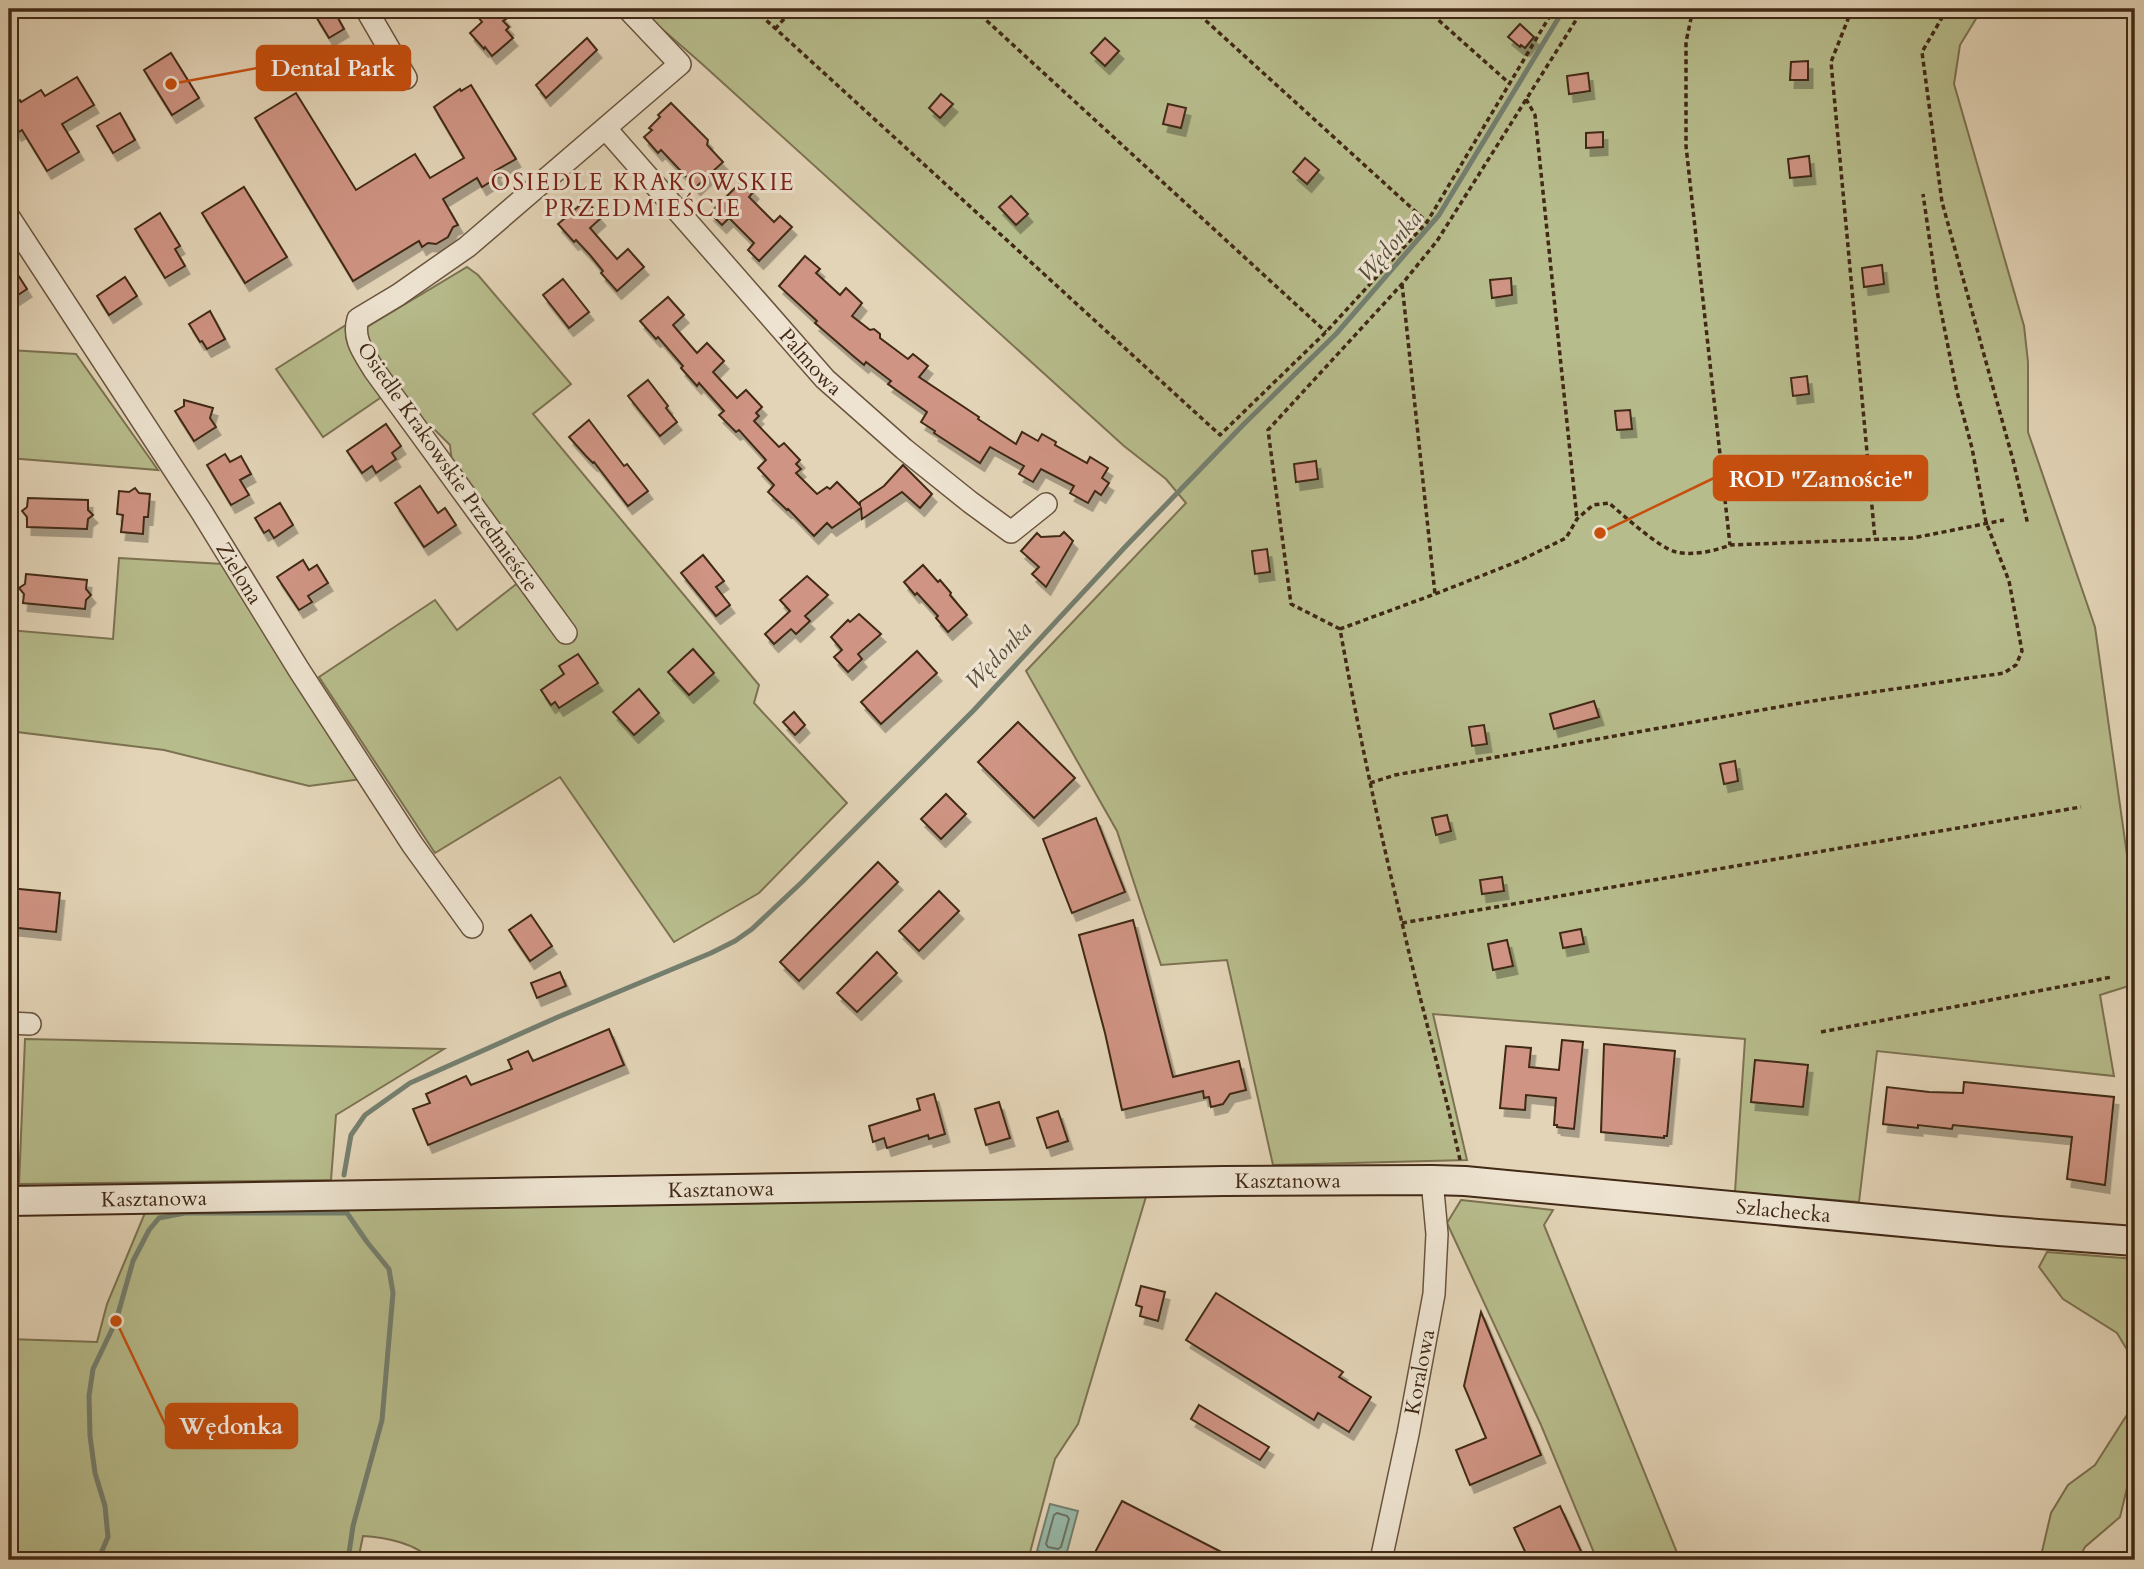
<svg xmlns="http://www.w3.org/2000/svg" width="2144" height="1569" viewBox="0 0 2144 1569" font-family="Cardo,serif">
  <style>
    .green { fill: #b7bc8c; stroke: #7c7251; stroke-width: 2 }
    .water { fill: #96b9aa; stroke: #747f6f; stroke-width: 2 }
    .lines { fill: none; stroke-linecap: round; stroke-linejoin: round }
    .shore { stroke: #6c7160; stroke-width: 2 }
    .stream { stroke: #747f6f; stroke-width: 5 }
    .building { fill: #cf9483; stroke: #412916; stroke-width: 2; filter: url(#shadow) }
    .street-casing { stroke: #6a543e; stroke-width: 24 }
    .secondary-casing { stroke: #412916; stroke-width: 32 }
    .path { stroke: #412916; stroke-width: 3.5; stroke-dasharray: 5 3.5; stroke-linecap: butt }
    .street { stroke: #ede3d0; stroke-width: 21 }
    .secondary { stroke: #ede3d0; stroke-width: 28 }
    .labels { text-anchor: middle; stroke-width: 6; stroke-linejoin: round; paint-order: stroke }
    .street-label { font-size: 21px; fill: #412916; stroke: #ede3d0 }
    .neighbourhood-label { font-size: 23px; letter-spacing: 2px; fill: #7a1f14; stroke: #ede3d0 }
    .water-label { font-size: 23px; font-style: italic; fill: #564d3b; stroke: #ede3d0 }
    .leader { fill: none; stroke: #c74f0e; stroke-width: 2.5 }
    .callout-dot { fill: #c74f0e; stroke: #ede3d0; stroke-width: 2.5 }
    .callout { fill: #c74f0e; stroke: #c74f0e; stroke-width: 2.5 }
    .callout-label { font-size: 23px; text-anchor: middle; font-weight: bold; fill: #fff }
  </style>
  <defs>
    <filter id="shadow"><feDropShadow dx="4.5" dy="8" stdDeviation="0" flood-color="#0004"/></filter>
  </defs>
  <rect width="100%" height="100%" fill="#e3d4b7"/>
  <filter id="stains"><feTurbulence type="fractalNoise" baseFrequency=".00286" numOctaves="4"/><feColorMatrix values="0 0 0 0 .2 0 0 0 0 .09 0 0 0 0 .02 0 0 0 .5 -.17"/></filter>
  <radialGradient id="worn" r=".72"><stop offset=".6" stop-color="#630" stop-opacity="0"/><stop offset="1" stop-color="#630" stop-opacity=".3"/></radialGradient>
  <!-- green -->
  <g class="green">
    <path d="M639,9H1982L1960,45L1954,84L2024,326L2028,362V432L2095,627L2135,912V984L2100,995L2114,1076L1877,1051L1859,1202L1735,1192L1745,1039L1433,1014L1467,1160L1273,1165L1227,960L1161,965L1117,831L1026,671L1186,503L1166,479L1124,446L701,63Z"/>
    <path d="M467,267L478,275L571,384L533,414L759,685L754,703L847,803L759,893L674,942L560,777L435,853L319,677L435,600L457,630L532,572L452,463L450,445L434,429L410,413L365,341L367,327Z"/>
    <path d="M346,325L348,344L383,396L323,437L276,369Z"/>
    <path d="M9,350L76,354L158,470L9,458Z"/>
    <path d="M119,558L223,564L362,779L309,786L164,750L9,731V630L113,639Z"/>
    <path d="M25,1039L72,1040L444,1049L336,1115L331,1180L19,1184Z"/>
    <path d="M1148,1190L1078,1424L1055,1459L1028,1560H430C417,1543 383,1537 363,1536L358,1560H9V1339L97,1342L107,1304L147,1208Z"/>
    <path d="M1461,1200L1553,1210L1544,1225L1680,1560H1597L1541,1425L1447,1223Z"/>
    <path d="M2047,1252L2135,1259V1363L2117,1333L2063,1299L2039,1267Z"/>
    <path d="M2135,1391V1455L2120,1517L2085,1547L2078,1560H2040L2051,1513L2068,1485L2095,1465L2130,1410Z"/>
  </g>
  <!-- water -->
  <path class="water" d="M1050,1504L1078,1511L1065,1559L1037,1551Z"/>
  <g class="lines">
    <!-- shore -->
    <path class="shore" d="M1057,1513L1067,1516L1069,1519L1061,1547L1058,1549L1048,1547L1046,1544L1054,1515Z"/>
    <!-- stream -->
    <g class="stream">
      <path d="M344,1175L351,1135L365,1115L410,1083L558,1017L711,953L735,941L752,929L802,882L974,710L1126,546L1243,425L1336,334L1439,215L1564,9"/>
      <path d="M98,1560L108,1537L105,1506L95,1473L90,1436L89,1396L93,1369L116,1321L133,1261L149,1230L159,1218L185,1213H347L367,1242L389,1269L393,1293L382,1420L353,1526L348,1560"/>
    </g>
  </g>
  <!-- building -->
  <g class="building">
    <path d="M325,9H333L344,29L329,38L315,15Z"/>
    <path d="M488,9H497L506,19L503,21L509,27L506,30L513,38L492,56L485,47L484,49L470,33L482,22L478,17Z"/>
    <path d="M1520,24L1534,37L1525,48L1521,45L1520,47L1508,37Z"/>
    <path d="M587,38L597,50L546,98L536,85Z"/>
    <path d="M1105,38L1119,51L1105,66L1091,53Z"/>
    <path d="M171,53L199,98L172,115L144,70Z"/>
    <path d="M1808,61V80H1790L1791,62Z"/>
    <path d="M1588,73L1590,91L1569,94L1567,76Z"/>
    <path d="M77,77L94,105L62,124L79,152L47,171L22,130L17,133L14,128L9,131V106L20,100L21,102L41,90L45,96Z"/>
    <path d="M471,85L516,159L495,171L498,177L482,187L477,178L443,199L458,225L453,227L448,237L436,244L428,243L422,247L419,241L353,281L255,118L296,93L356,190L415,154L430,178L464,158L434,107L460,89L461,91Z"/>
    <path d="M941,94L953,104L940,118L929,108Z"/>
    <path d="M671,103L708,140L707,145L723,162L696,187L661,150L658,153L644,137L652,130L649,128L660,117L658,115Z"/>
    <path d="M1168,104L1186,108L1181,128L1163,124Z"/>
    <path d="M120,113L135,140L113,153L97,126Z"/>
    <path d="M1603,132V147L1586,148V133Z"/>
    <path d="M1809,156L1811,176L1790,178L1788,159Z"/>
    <path d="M1305,158L1319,170L1307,184L1293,172Z"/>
    <path d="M743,180L754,191L749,197L774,222L780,216L792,227L759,261L748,250L754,243L729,218L722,225L710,213Z"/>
    <path d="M244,187L287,257L245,283L202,213Z"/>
    <path d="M1011,196L1028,214L1016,225L999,207Z"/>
    <path d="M586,200L601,218L590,228L617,259L628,249L644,267L617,291L601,273L603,271L590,255L576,240L574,242L558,224Z"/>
    <path d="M160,213L180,246L175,249L185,266L165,278L135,229Z"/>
    <path d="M805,256L820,269L816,273L840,295L846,288L862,303L852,316L870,330L874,329L880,334V338L908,359L913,354L928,366L919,377L979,417L978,419L1016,444L1022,432L1038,441L1042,434L1056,442L1055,445L1087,463L1090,457L1108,468L1102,478L1109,483L1101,495L1095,491L1088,503L1070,493L1074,486L1041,469L1033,482L1019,474L1024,466L990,447L980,463L934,433L935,431L921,422L927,412L888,384L891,381L866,362L864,365L852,355L815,323L817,321L779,286Z"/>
    <path d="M1882,265L1884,284L1864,287L1862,268Z"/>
    <path d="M18,275L27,289L9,301V282Z"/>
    <path d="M125,277L137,296L109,315L97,296Z"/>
    <path d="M1511,278L1512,295L1492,298L1490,280Z"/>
    <path d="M563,279L589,312L569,328L543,295Z"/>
    <path d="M668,297L684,315L673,325L697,353L707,343L724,361L713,372L737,398L746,390L762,407L756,413L759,416L754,421L779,447L784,443L800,460L796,464L801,469L796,473L817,494L827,487L830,489L837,482L860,505V502L884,486L903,465L932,494L920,508L902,492L862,519L861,508L832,528L827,523L814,536L788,509L787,510L768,492L774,485L758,468L766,460L739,430L736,432L719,415L724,411L699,383L697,386L681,368L683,366L658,337L656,339L640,321Z"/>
    <path d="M210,311L225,339L207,349L202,341L200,342L189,324Z"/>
    <path d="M1807,376L1809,394L1793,396L1791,378Z"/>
    <path d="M648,380L668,406L666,408L677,422L660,436L628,396Z"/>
    <path d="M184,400L213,408L210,418L216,427L194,441L175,411L184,406Z"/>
    <path d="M1630,410L1632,429L1617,430L1615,411Z"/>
    <path d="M589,420L624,466L627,464L648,491L628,506L594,462L593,463L586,456L569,437Z"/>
    <path d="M386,424L401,446L392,453L396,459L376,473L372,466L362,473L347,451Z"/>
    <path d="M225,454L230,462L241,456L251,474L240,480L249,495L231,505L207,465Z"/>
    <path d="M1316,461L1318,479L1296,482L1294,464Z"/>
    <path d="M420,486L438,513L445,508L456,525L424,547L395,503Z"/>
    <path d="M135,488L139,493L150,494L148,517H144L143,534L121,532L123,515L117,514L119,491L129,492Z"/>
    <path d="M28,498L88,500V510L93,515L88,519L87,529L27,527V517L22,511L27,507Z"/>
    <path d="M280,503L293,525L274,538L269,530L264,533L255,518Z"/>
    <path d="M1064,532L1073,541L1046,587L1032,574L1039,567L1021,551L1037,533L1041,537L1060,536Z"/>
    <path d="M1267,549L1270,572L1255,574L1252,551Z"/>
    <path d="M703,555L724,581L716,587L730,605L716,616L681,573Z"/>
    <path d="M303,560L309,570L317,565L328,583L308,596L312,602L299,610L277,577Z"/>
    <path d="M923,565L938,582L940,580L951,593L950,595L967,615L948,632L936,618L938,616L917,593L915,595L904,582Z"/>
    <path d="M26,574L87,580L86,589L91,595L86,600L85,609L23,603L24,594L19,588L25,584Z"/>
    <path d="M807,576L828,595L805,616L810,621L796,634L791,629L774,644L765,634L790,611L780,600Z"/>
    <path d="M859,614L881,634L858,654L862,659L848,672L834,657L842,650L831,637L848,620L850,622Z"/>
    <path d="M693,649L714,673L689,695L668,672Z"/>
    <path d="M917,651L937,673L881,724L861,702Z"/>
    <path d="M578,654L598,683L559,708L555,702L551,705L541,690L564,674L559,666Z"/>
    <path d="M639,689L659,713L634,735L613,712Z"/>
    <path d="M1594,701L1599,717L1554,729L1550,714Z"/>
    <path d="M794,712L805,725L795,735L783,722Z"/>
    <path d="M1018,722L1075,778L1034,818L978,762Z"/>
    <path d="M1484,725L1487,744L1472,746L1469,727Z"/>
    <path d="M1735,761L1738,781L1724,784L1720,764Z"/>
    <path d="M946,794L966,814L941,839L921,819Z"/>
    <path d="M1447,815L1451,831L1436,835L1432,818Z"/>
    <path d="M1096,818L1125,892L1072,913L1043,839Z"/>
    <path d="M878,862L898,882L799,981L780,962Z"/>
    <path d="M1502,877L1504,891L1482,894L1480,880Z"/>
    <path d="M9,888L60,893L56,932L9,927Z"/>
    <path d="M939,891L959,911L919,951L899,931Z"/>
    <path d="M531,915L552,946L530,961L509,930Z"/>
    <path d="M1133,920L1173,1077L1239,1061L1246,1090L1230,1094L1223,1104L1211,1107L1209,1097L1204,1098L1203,1091L1122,1110L1105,1033L1079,935Z"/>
    <path d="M1581,929L1584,944L1563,948L1560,933Z"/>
    <path d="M1507,940L1513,966L1493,970L1488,944Z"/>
    <path d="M877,952L897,973L857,1012L837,993Z"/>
    <path d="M560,972L566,986L537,998L531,983Z"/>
    <path d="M609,1029L624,1065L428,1145L413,1109L430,1103L426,1094L466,1076L471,1085L512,1069L508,1060L528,1051L533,1061Z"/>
    <path d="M1562,1040L1583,1042L1574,1129L1557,1127V1125H1554L1556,1098L1526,1095L1525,1110L1500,1108L1506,1046L1531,1048L1529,1067L1559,1070Z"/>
    <path d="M1604,1044L1675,1051L1667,1136H1664V1138L1601,1132Z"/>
    <path d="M1755,1060L1808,1065L1803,1107L1751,1102Z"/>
    <path d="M1964,1082L2114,1097L2105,1185L2067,1179L2072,1137L1953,1125L1952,1129L1918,1125V1128L1883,1124L1887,1087L1929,1092L1963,1093Z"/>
    <path d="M934,1094L945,1134L929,1139L928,1135L887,1148L884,1138L873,1142L869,1126L920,1110L917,1099Z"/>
    <path d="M999,1102L1010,1138L986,1145L975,1109Z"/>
    <path d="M1058,1111L1068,1141L1047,1148L1037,1118Z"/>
    <path d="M1141,1286L1165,1292L1158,1321L1140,1316L1142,1307L1136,1305Z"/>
    <path d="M1216,1293L1343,1372L1339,1377L1371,1397L1349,1432L1318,1413L1314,1420L1186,1340Z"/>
    <path d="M1481,1312L1541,1455L1470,1485L1456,1450L1486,1438L1464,1386Z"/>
    <path d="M1199,1405L1269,1447L1260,1460L1191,1419Z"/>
    <path d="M1122,1501L1237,1560H1091Z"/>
    <path d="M1560,1506L1585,1560H1529L1514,1528Z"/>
  </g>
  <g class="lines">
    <!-- street casing -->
    <g class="street-casing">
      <g id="street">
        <path d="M366,9L406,78"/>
        <path id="s1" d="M606,129L825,379L904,449L970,502L1011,532L1046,504"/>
        <path id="s2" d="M9,217L201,511L299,670L412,844L472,927"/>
        <path d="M566,633L374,370C364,353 352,339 358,319L398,295L467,247L680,64L628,9"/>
        <path d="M9,1023L30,1024"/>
        <path id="s3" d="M1381,1560L1408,1434L1434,1294L1437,1234L1432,1180"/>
      </g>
    </g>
    <!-- secondary casing -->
    <g class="secondary-casing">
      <g id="secondary">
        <path id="s4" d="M9,1201L1224,1181L1432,1180L1465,1181L1999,1231L2135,1241"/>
      </g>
    </g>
    <!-- path -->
    <g class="path">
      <path d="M754,9L1220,435L1326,332L1427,222L1554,9"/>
      <path d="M974,9L1326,332"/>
      <path d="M1193,9L1427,222"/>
      <path d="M1426,9L1509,83"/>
      <path d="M1693,9L1686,42V146L1730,545"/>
      <path d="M1852,9L1831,62L1875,539"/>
      <path d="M1947,9L1922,52L1942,202L2013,460L2028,525"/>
      <path d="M775,29L793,9"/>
      <path d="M1526,99L1535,115L1577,519"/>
      <path d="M1402,284L1435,594"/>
      <path d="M1340,629L1291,604L1268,430L1402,284L1437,241L1583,9"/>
      <path d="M1370,783L1395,775L1812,701L2004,673L2016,665L2022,651L2009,581L1986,522L1972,448L1957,392L1937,291L1923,194"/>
      <path d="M1402,923L2081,807"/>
      <path d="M1821,1032L2112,977"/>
      <path d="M1460,1160C1443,1082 1421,1005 1403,927C1379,828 1358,729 1340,629L1435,594L1519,561L1566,538L1577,519L1593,505L1609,503C1623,515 1659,548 1676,552C1692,556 1715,551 1730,545L1913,538L2004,520"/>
    </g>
    <!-- street -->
    <use href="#street" class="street"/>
    <!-- secondary -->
    <use href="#secondary" class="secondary"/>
  </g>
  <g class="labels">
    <!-- street labels -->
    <g class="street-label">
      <text dy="7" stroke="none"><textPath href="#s1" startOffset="310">Palmowa</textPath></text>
      <text transform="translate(448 467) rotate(55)" y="7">Osiedle Krakowskie Przedmieście</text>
      <text dy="7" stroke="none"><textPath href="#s2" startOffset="424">Zielona</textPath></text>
      <text dy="7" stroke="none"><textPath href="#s4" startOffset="1279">Kasztanowa</textPath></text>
      <text dy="7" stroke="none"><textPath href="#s4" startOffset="712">Kasztanowa</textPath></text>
      <text dy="7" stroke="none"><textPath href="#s4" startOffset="145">Kasztanowa</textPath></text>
      <text dy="7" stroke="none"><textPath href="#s4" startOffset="1776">Szlachecka</textPath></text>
      <text dy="7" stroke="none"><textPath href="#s3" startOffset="192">Koralowa</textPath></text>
    </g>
    <!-- neighbourhood labels -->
    <g class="neighbourhood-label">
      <text x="643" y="190">OSIEDLE KRAKOWSKIE<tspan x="643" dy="26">PRZEDMIEŚCIE</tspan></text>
    </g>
    <!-- water labels -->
    <g class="water-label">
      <text transform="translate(1389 246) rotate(-49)" y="8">Wędonka</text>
      <text transform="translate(998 655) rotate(-46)" y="8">Wędonka</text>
    </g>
  </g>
  <!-- callouts -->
  <path class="leader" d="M171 84L257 68M1600 533L1714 478M116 1321L166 1426"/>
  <g class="callout-dot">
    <circle cx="171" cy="84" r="7"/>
    <circle cx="1600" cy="533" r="7"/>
    <circle cx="116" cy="1321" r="7"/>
  </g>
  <g class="callout">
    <rect x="257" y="46" width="153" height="44" rx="7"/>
    <rect x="1714" y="456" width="213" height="44" rx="7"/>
    <rect x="166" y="1404" width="131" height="44" rx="7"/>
  </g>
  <g class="callout-label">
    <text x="333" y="76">Dental Park</text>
    <text x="1821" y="487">ROD "Zamoście"</text>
    <text x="231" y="1434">Wędonka</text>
  </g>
  <!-- margin -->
  <rect width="2144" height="1569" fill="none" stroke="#e3d4b7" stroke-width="35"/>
  <rect x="10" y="10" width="2123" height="1548" fill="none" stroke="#412916" stroke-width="3.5"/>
  <rect x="18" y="18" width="2109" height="1534" fill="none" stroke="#412916" stroke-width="2"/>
  <rect width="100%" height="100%" filter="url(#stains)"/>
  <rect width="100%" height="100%" fill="url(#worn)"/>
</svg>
